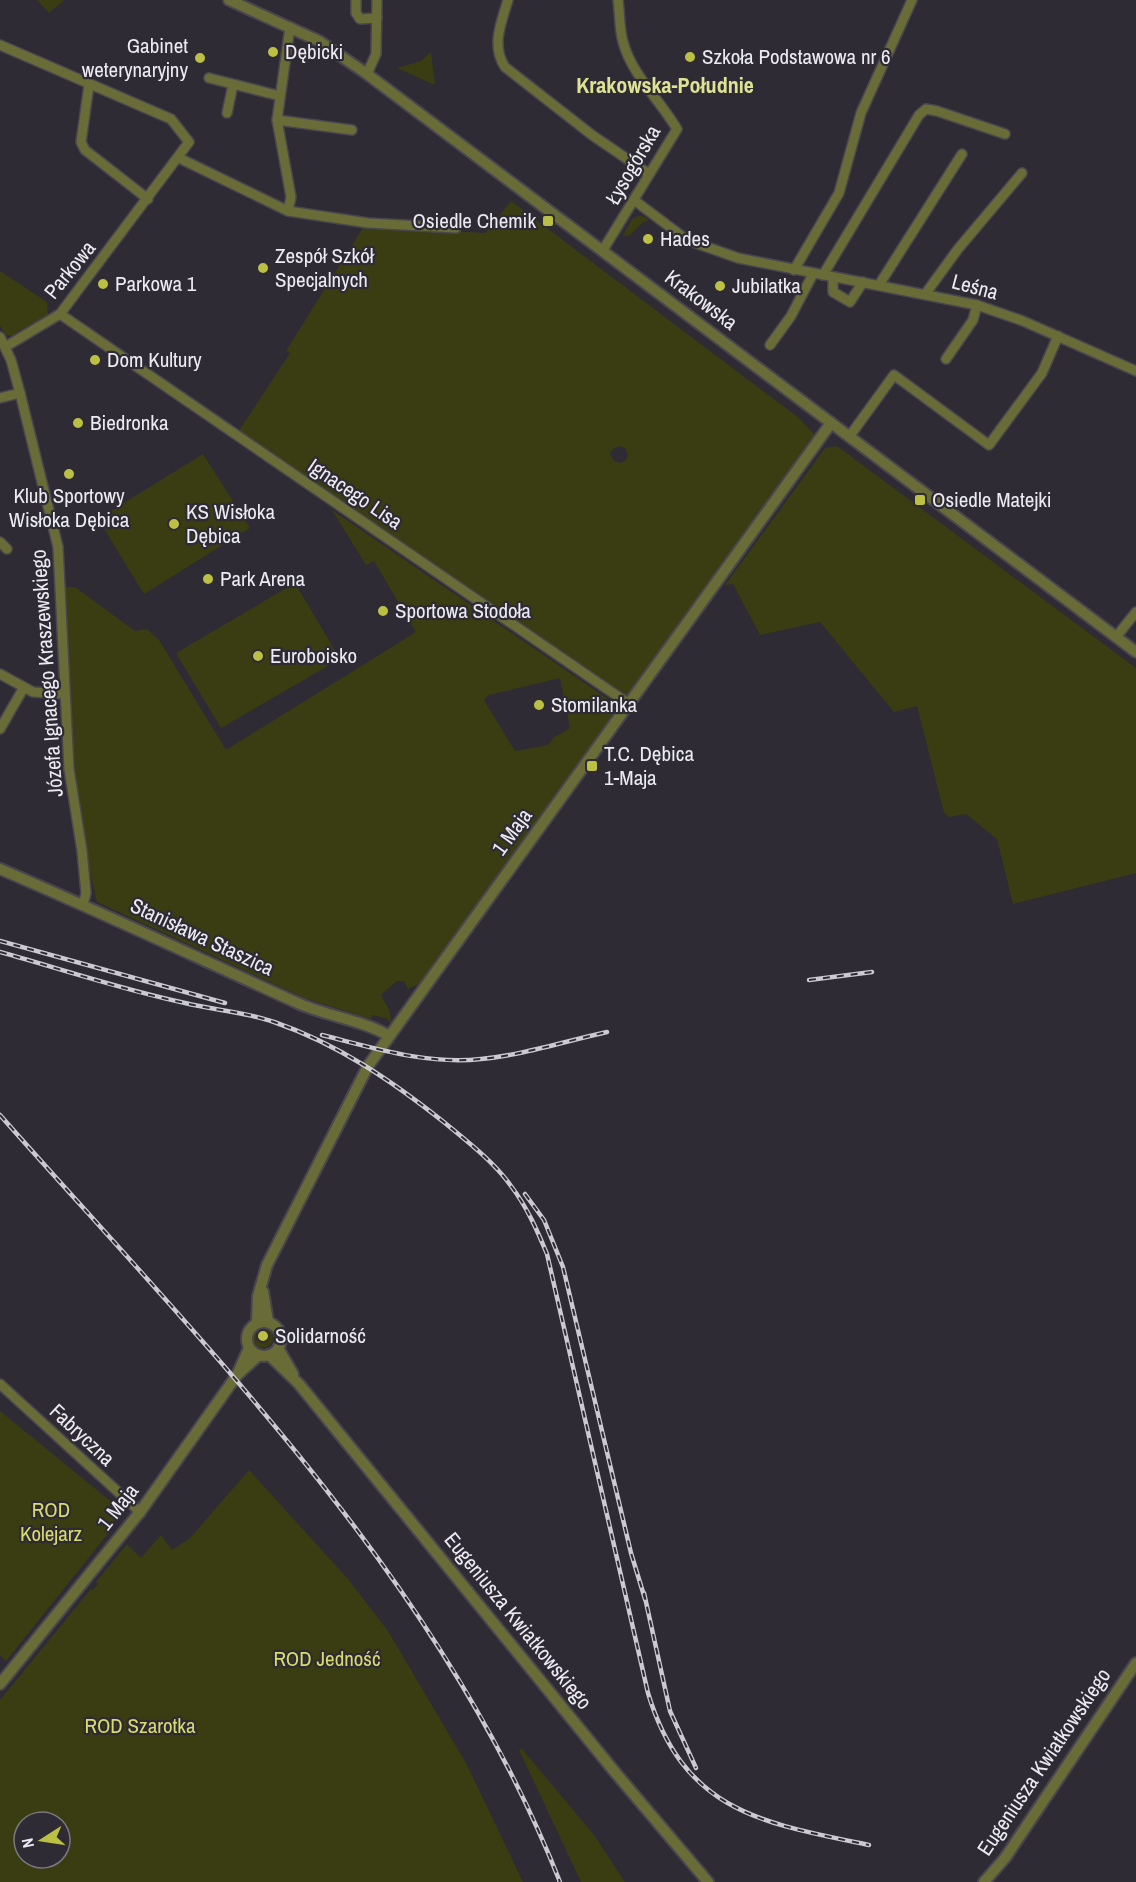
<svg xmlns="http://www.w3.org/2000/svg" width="1136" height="1882" viewBox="0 0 1136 1882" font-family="'Archivo Narrow',sans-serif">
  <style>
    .green { fill: #3a3c12; fill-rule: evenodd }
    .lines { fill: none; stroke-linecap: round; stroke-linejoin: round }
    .minor-casing { stroke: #49464f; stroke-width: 12 }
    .tertiary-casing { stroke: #49464f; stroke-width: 14 }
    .minor { stroke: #6a6c37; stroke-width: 9 }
    .tertiary { stroke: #6a6c37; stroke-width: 10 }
    .rail-casing { stroke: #cccad1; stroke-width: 4.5 }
    .rail { stroke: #2e2b35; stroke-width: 2; stroke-dasharray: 7; stroke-linecap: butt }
    .poi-dot { fill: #bbc044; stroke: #2e2b35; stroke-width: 2 }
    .labels { text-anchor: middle; stroke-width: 4.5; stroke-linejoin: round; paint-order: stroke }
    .poi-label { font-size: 21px; fill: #edebf2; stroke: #2e2b35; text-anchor: start }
    .street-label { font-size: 21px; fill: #edebf2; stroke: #2e2b35 }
    .park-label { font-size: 21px; fill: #d7dc6c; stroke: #2e2b35 }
    .neighbourhood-label { font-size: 22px; font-weight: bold; fill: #dde294; stroke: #2e2b35 }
  </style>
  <rect width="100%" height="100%" fill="#2e2b35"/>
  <!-- green -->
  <g class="green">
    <path d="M37,0H64L49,13Z"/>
    <path d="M431,52L435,85L397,68L421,61Z"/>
    <path d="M511,201L799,418L815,435L626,698L238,432L290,353L286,351L364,226L485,233ZM619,446L625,448L628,454L626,460L620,463L614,461L610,454L613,449Z"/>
    <path d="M640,215L649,220L642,223L629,236L623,235L632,219Z"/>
    <path d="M0,271L47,302L48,315L11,336L6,335L0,326Z"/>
    <path d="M837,446L1136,668V873L1013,904L997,839L966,814L949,817L944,813L917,706L894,712L820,622L760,635L733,584L725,585L825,448Z"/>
    <path d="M203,454L250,528L144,594L98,519Z"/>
    <path d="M332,510L608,699L618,711L421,983L408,989L404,981H397L381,995L390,1012L391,1023L386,1018L372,1015L371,1019L304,998L97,902C71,798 69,693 65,587H75L135,631L147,629L159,640L226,750L416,632L374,561L366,565ZM560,678L570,728L553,738L548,745L515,751L484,700L489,695Z"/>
    <path d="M295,583L340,659L221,728L176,653Z"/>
    <circle cx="263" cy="1338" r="10"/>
    <path d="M0,1411L114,1504V1526L6,1661L0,1655Z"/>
    <path d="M249,1470L348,1579L388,1631L466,1763L523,1882H0V1700L91,1589L93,1590L98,1584L96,1582L127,1544L141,1558L161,1535L172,1550L190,1538ZM24,1822H60V1858H24Z"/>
    <path d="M522,1749L594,1835L625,1882H581L519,1750Z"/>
  </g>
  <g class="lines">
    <!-- minor casing -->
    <g class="minor-casing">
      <g id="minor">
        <path d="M356,0V13L360,19L377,18"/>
        <path d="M508,0C501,23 491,46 505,67L592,135L649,174"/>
        <path d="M0,45L171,119L189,142L60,314L5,347"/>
        <path d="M367,74L376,54L377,0"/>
        <path d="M209,78L280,96"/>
        <path d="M89,85L81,142L85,150L148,199"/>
        <path d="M227,113L233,85"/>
        <path d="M277,120L352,130"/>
        <path d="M179,158L288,211L368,223L456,228"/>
        <path d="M634,200L687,240L738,258L977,305L1023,321L1136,371"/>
        <path d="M288,211L291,197L277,120L290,27"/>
        <path d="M603,250L677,129C659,99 632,75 623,42C619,28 620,14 618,0"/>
        <path d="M794,270L839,193L861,113L912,0"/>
        <path d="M823,275L919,115L926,109L937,111L1005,134"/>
        <path d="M833,277V292L850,302L863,282"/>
        <path d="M879,285L962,154"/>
        <path d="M926,293L958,249L1022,173"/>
        <path d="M60,314L629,704"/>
        <path d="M0,337L11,360L20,393L58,547L69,769L82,851L86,893L83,905"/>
        <path d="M770,345L791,316L813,274"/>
        <path d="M946,359L973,320L977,305"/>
        <path d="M0,398L20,393"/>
        <path d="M849,437L894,375L989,445L1042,373L1058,336"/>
        <path d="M0,542L7,549"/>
        <path d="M1116,637L1136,612"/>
        <path d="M0,674L33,692L64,694"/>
        <path d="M0,729L23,689"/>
        <path d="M0,1384L140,1512"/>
      </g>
    </g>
    <!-- tertiary casing -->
    <g class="tertiary-casing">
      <g id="tertiary">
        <path d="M229,0L319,41L367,74L1136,652"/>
        <path d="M0,869C101,912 200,959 300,1004C328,1016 365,1021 389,1036"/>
        <path d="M263,1291L268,1322"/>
        <circle cx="264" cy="1339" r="17"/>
        <path d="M257,1323L258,1296L267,1265L368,1066L831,423"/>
        <path d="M278,1348L293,1374"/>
        <path d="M269,1355L299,1384L614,1771L708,1882"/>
        <path d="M237,1375L249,1348"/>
        <path d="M0,1684L140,1512L237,1375L259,1355"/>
        <path d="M984,1882L1005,1858L1136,1663"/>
      </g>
    </g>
    <!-- minor -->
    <use href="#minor" class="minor"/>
    <!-- tertiary -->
    <use href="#tertiary" class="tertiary"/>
    <!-- rail casing -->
    <g class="rail-casing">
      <g id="rail">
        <path d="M0,941L225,1003"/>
        <path d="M0,952C61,969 123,990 185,1003C214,1010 245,1012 274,1022C338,1044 392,1081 445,1123C468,1142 494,1162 511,1186C527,1207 537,1230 547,1254L648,1693C684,1812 762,1823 869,1845"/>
        <path d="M809,980L872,972"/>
        <path d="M322,1035C374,1048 427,1065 481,1059C523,1055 566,1041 607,1032"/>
        <path d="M0,1115C210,1352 442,1582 560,1882"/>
        <path d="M525,1194L544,1220L563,1267L631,1553L645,1599"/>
        <path d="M644,1593L670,1711L696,1768"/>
      </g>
    </g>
    <!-- rail -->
    <use href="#rail" class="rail"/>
  </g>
  <!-- markers -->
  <g class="poi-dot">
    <circle cx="273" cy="52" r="6"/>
    <circle cx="690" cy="57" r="6"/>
    <circle cx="200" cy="58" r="6"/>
    <rect x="542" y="215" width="12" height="12" rx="3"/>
    <circle cx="648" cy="239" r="6"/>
    <circle cx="263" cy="268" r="6"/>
    <circle cx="103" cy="284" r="6"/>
    <circle cx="720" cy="286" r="6"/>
    <circle cx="95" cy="360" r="6"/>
    <circle cx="78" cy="423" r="6"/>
    <circle cx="69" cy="474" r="6"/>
    <rect x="914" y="494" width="12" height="12" rx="3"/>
    <circle cx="174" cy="524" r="6"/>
    <circle cx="208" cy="579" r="6"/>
    <circle cx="383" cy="611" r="6"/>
    <circle cx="258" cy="656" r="6"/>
    <circle cx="539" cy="705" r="6"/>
    <rect x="586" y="760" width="12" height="12" rx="3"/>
    <circle cx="263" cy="1336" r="6"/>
  </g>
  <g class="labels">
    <!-- poi labels -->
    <g class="poi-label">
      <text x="188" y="53" text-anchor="end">Gabinet<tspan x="188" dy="24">weterynaryjny</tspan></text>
      <text x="285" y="59">Dębicki</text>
      <text x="702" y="64">Szkoła Podstawowa nr 6</text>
      <text x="536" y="228" text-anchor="end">Osiedle Chemik</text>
      <text x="660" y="246">Hades</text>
      <text x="275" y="263">Zespół Szkół<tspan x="275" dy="24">Specjalnych</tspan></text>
      <text x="115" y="291">Parkowa 1</text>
      <text x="732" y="293">Jubilatka</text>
      <text x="107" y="367">Dom Kultury</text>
      <text x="90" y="430">Biedronka</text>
      <text x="69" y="503" text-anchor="middle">Klub Sportowy<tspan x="69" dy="24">Wisłoka Dębica</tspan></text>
      <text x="932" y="507">Osiedle Matejki</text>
      <text x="186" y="519">KS Wisłoka<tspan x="186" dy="24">Dębica</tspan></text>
      <text x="220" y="586">Park Arena</text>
      <text x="395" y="618">Sportowa Stodoła</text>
      <text x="270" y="663">Euroboisko</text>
      <text x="551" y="712">Stomilanka</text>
      <text x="604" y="761">T.C. Dębica<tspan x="604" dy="24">1-Maja</tspan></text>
      <text x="275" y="1343">Solidarność</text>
    </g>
    <!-- street labels -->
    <g class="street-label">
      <text transform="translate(633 165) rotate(-60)" y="7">Łysogórska</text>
      <text transform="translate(70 270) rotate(-51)" y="7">Parkowa</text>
      <text transform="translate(975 287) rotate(15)" y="7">Leśna</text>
      <text transform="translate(701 300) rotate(37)" y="7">Krakowska</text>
      <text transform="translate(355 494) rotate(34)" y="7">Ignacego Lisa</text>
      <text transform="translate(47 673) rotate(-94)" y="7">Józefa Ignacego Kraszewskiego</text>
      <text transform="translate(512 832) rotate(-54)" y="7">1 Maja</text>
      <text transform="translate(202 937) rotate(25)" y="7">Stanisława Staszica</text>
      <text transform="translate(82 1435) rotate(43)" y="7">Fabryczna</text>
      <text transform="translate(118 1507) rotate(-52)" y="7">1 Maja</text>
      <text transform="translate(518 1621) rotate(51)" y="7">Eugeniusza Kwiatkowskiego</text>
      <text transform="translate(1044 1762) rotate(-56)" y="7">Eugeniusza Kwiatkowskiego</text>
    </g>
    <!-- park labels -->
    <g class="park-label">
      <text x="51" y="1517">ROD<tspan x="51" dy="24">Kolejarz</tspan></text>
      <text x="327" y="1666">ROD Jedność</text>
      <text x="140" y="1733">ROD Szarotka</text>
    </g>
    <!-- neighbourhood labels -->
    <g class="neighbourhood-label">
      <text x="665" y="93">Krakowska-Południe</text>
    </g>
  </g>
  <!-- north arrow -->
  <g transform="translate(42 1840) rotate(258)"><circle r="28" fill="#2e2b35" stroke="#7a7881" stroke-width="1.5"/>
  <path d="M0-4.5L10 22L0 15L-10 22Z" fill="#bbc044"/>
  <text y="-9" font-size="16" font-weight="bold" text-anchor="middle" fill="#edebf2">N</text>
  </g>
</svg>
